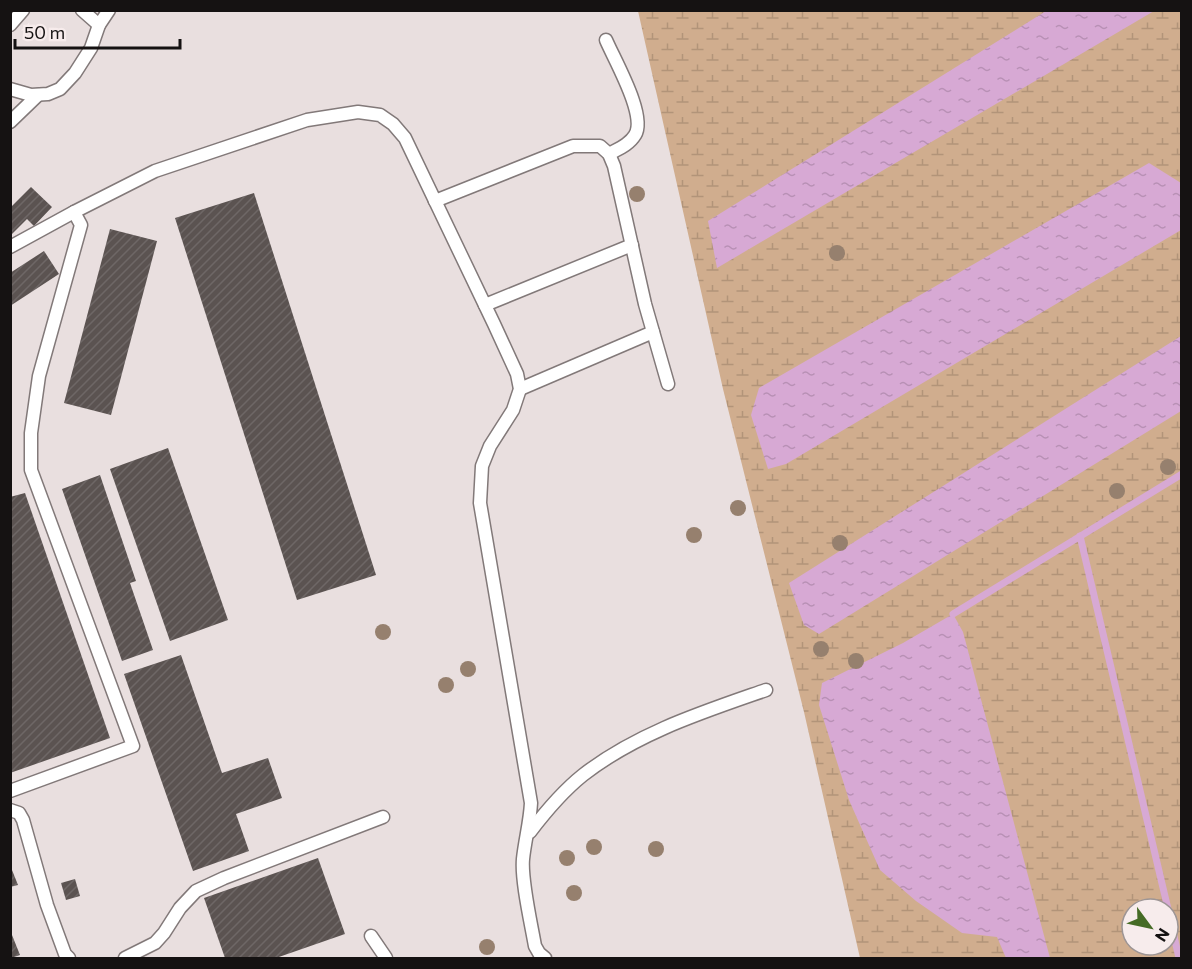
<svg xmlns="http://www.w3.org/2000/svg" width="1192" height="969" viewBox="0 0 1192 969" font-family="Commissioner,sans-serif">
  <style>
    .wetland { fill: url(#wetland-marsh); fill-rule: evenodd }
    .water { fill: url(#water-ripples) }
    .lines { fill: none; stroke-linecap: round; stroke-linejoin: round }
    .stream { stroke: #d7a9d4; stroke-width: 7 }
    .building { fill: url(#building-hatch) }
    .service-casing { stroke: #827979; stroke-width: 15 }
    .service { stroke: #fff; stroke-width: 12 }
    .tree { fill: #96806e }
  </style>
  <defs>
    <pattern id="wetland-marsh" width="20" height="14" patternUnits="userSpaceOnUse" patternTransform="scale(1.5)"><rect width="20" height="14" fill="#d0ad8e"/><path d="M1 5h8M5 5V1M11 12h8M15 12V8" fill="none" stroke="#b29479"/></pattern>
    <pattern id="water-ripples" width="26" height="14" patternUnits="userSpaceOnUse" patternTransform="scale(1.5)"><rect width="26" height="14" fill="#d7a9d4"/><path d="M2 4q2-2 4 0t4 0M15 11q2-2 4 0t4 0" fill="none" stroke="#b890b5"/></pattern>
    <pattern id="building-hatch" width="6" height="6" patternUnits="userSpaceOnUse" patternTransform="scale(1.5)"><rect width="6" height="6" fill="#5b5351"/><path d="M-1 1l2-2M0 6l6-6M5 7l2-2" fill="none" stroke="#6e6766"/></pattern>
  </defs>
  <rect width="100%" height="100%" fill="#e9dfdf"/>
  <!-- wetland -->
  <path class="wetland" d="M638,11H1181V958H860L804,712L723,389ZM1132,909H1168V945H1132Z"/>
  <!-- water -->
  <g class="water">
    <path d="M1046,11H1154L717,268L708,221Z"/>
    <path d="M1149,163L1181,183V230L786,464L768,469L751,415L759,388Z"/>
    <path d="M1181,336V411L819,634L804,625L789,583Z"/>
    <path d="M953,614L963,632L1050,958H1006L997,937L962,933L916,901L880,870L849,800L819,705L822,683L903,643Z"/>
  </g>
  <g class="lines">
    <!-- stream -->
    <g class="stream">
      <path d="M1080,536L1168,909"/>
      <path d="M953,614L1182,474"/>
      <path d="M1168,910L1179,958"/>
    </g>
  </g>
  <!-- building -->
  <g class="building">
    <path d="M31,187L52,207L34,226L27,219L10,236V208Z"/>
    <path d="M254,193L376,575L297,600L175,218Z"/>
    <path d="M110,229L157,241L111,415L64,403Z"/>
    <path d="M44,251L59,274L10,306V273Z"/>
    <path d="M168,448L228,620L170,641L110,469Z"/>
    <path d="M100,475L136,581L130,583L153,650L122,661L62,489Z"/>
    <path d="M25,493L110,738L10,773V497Z"/>
    <path d="M181,655L222,773L268,758L282,798L236,814L249,851L193,871L124,674Z"/>
    <path d="M318,858L345,934L276,958H225L204,898Z"/>
    <path d="M12,870L18,885L10,887V871Z"/>
    <path d="M75,879L80,896L66,900L61,883Z"/>
    <path d="M10,930L20,955L11,958H10Z"/>
  </g>
  <g class="lines">
    <!-- service casing -->
    <g class="service-casing">
      <g id="service">
        <path d="M82,10L99,25"/>
        <path d="M10,25L23,10"/>
        <path d="M606,40C615,61 647,116 635,135C629,145 618,149 609,154"/>
        <path d="M10,89L31,95L48,94L60,89L75,73L91,48L99,25L109,10"/>
        <path d="M10,122L38,95"/>
        <path d="M435,201L573,146H600L609,154L614,166L645,304L668,384"/>
        <path d="M10,247L74,212L155,171L307,120L358,112L380,115L393,124L405,138L494,324L517,374L520,389L513,410L490,446L482,466L480,503L531,803C530,822 525,840 523,859C521,880 531,923 535,946L539,953L545,958"/>
        <path d="M485,305L632,245"/>
        <path d="M520,389L653,332"/>
        <path d="M10,791L133,746L31,470V433L39,376L81,225L74,212"/>
        <path d="M10,810L19,813L23,820L47,905L65,954L69,958"/>
        <path d="M530,832C546,811 563,791 583,775C637,733 703,712 766,690"/>
        <path d="M371,936L386,958"/>
        <path d="M125,958L155,943L164,933L180,908L196,891L224,878L383,817"/>
      </g>
    </g>
    <!-- service -->
    <use href="#service" class="service"/>
  </g>
  <!-- trees -->
  <g class="tree">
    <circle cx="637" cy="194" r="8"/>
    <circle cx="837" cy="253" r="8"/>
    <circle cx="1168" cy="467" r="8"/>
    <circle cx="1117" cy="491" r="8"/>
    <circle cx="738" cy="508" r="8"/>
    <circle cx="694" cy="535" r="8"/>
    <circle cx="840" cy="543" r="8"/>
    <circle cx="383" cy="632" r="8"/>
    <circle cx="821" cy="649" r="8"/>
    <circle cx="856" cy="661" r="8"/>
    <circle cx="468" cy="669" r="8"/>
    <circle cx="446" cy="685" r="8"/>
    <circle cx="594" cy="847" r="8"/>
    <circle cx="656" cy="849" r="8"/>
    <circle cx="567" cy="858" r="8"/>
    <circle cx="574" cy="893" r="8"/>
    <circle cx="487" cy="947" r="8"/>
  </g>
  <!-- border -->
  <rect width="1192" height="969" fill="none" stroke="#151212" stroke-width="24"/>
  <!-- north arrow -->
  <g transform="translate(1150 927) rotate(123)"><circle r="28" fill="#f7ecec" stroke="#9d9595" stroke-width="1.5"/>
  <path d="M0-4.5L10 22L0 15L-10 22Z" fill="#456b25"/>
  <text y="-9" font-size="16" font-weight="bold" text-anchor="middle" fill="#151212">N</text>
  </g>
  <!-- scale -->
  <path d="M15 39v9h165v-9" fill="none" stroke="#151212" stroke-width="3"/>
  <text x="24" y="39" font-size="18" fill="#151212" stroke="#f7ecec" stroke-width="4.5" paint-order="stroke">50 m</text>
</svg>
